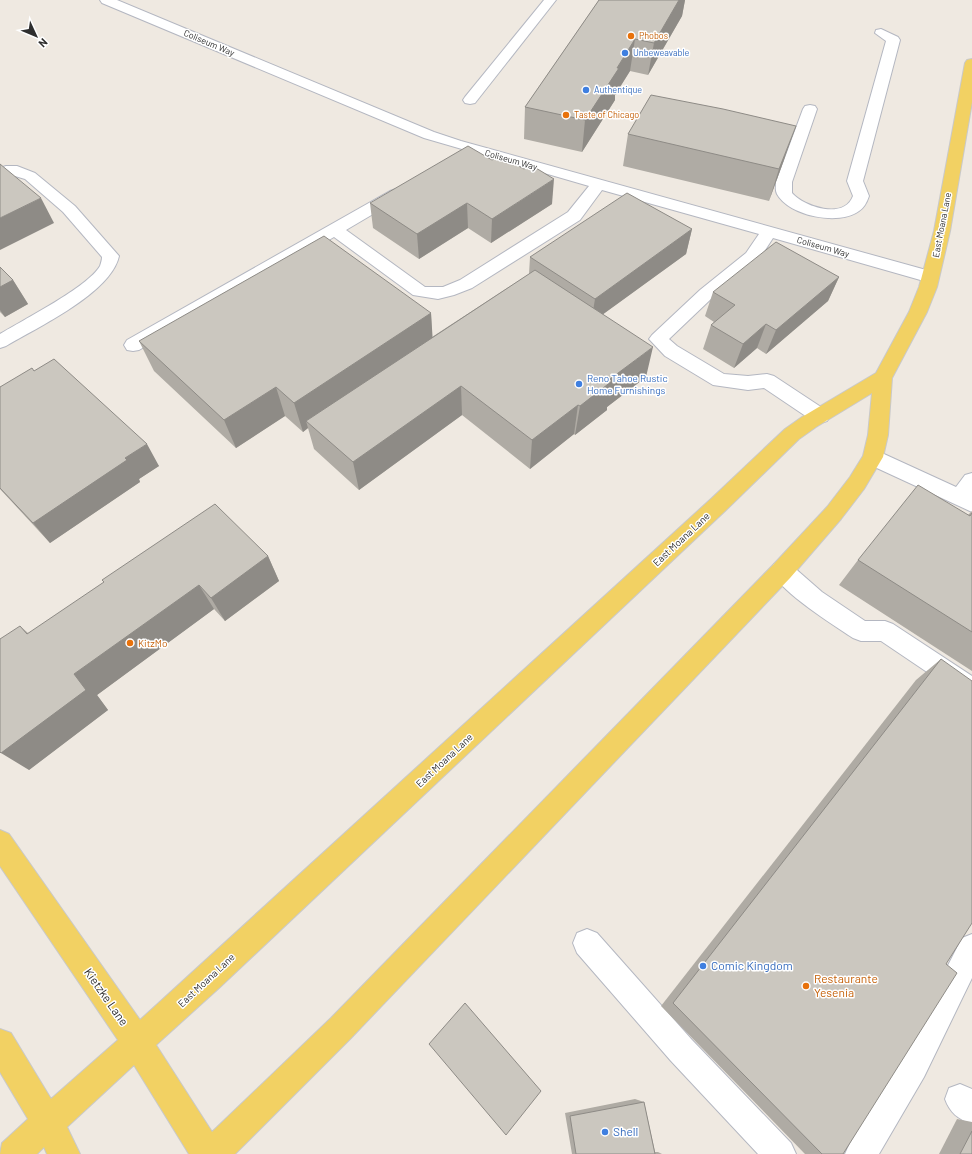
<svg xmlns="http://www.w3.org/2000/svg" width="972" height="1154" viewBox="0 0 972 1154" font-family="Barlow,sans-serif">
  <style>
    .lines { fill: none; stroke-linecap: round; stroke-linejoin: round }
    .minor-casing { stroke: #b4b7c1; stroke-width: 2 }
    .major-casing { stroke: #c9c9c9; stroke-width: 2 }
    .minor { fill: #fff; fill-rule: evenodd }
    .major { fill: #f2d163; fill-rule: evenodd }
    .wall { fill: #afaba4 }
    .shaded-wall { fill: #8e8b86 }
    .building { fill: #cbc7bf; stroke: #8e8b86 }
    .food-dot { fill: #e8710a; stroke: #fff; stroke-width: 1.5 }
    .shop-dot { fill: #3f7fe0; stroke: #fff; stroke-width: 1.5 }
    .labels { text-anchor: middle; stroke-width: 3; stroke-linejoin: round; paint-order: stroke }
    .far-food-label { font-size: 9px; fill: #c56008; stroke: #fff; text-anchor: start }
    .far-street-label { font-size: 9px; fill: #2e2e2e; stroke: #fff }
    .far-shop-label { font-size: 9px; fill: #366cbe; stroke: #fff; text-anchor: start }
    .shop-label { font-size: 10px; fill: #366cbe; stroke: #fff; text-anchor: start }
    .street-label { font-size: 10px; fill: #2e2e2e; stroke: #fff }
    .food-label { font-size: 10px; fill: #c56008; stroke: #fff; text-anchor: start }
    .near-shop-label { font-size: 12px; fill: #366cbe; stroke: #fff; text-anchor: start }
    .near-food-label { font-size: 12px; fill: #c56008; stroke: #fff; text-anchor: start }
    .near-street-label { font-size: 12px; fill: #2e2e2e; stroke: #fff }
  </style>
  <rect width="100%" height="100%" fill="#efe9e1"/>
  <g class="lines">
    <!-- minor casing -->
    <g class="minor-casing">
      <g id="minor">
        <path d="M100,0H117L434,132L461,141L937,273L939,277L937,281L931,283L773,238L758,261L712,298L669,339L677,346L724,374L748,376L767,374L774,376L827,411L830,416L827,421L820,423L813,421L764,388L748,390L713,385L665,356L649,339L652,335L700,290L746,253L759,234L602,190L580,220L472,288L454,295L438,299L413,295L334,237L139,350L133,351L127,350L124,345L127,340L390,191L396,189L402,191L404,194L402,197L346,230L425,287H443L460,280L568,212L589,186L424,138L102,3Z"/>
        <path d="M544,0H556L475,103L470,104L465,103L463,100L465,97Z"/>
        <path d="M881,29L898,37L900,40L863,181L869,196C867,202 864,208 859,211C839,226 789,216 777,194C775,190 776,186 776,182L803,109L805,106L810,105L815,106L817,109L792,182V193C804,207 844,220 853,196L847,181L886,41L875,33L876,30Z"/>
        <path d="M6,166H17L35,173L75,206L119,256C111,293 38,327 6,346L0,348V334C23,320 88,287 100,266C101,263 102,260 102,257L63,212L25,179L15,176L0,178V168Z"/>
        <path d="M873,449L956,487L965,475L972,473V512L866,463L863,457L866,451Z"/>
        <path d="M782,562L790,564L822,592L865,621H885L893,624L972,676V700L964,697L881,641H861L853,638C832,624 782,593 771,571L774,564Z"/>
        <path d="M587,929L597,933L692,1040L791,1143L796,1154H758L671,1061L577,953L573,943L577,933Z"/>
        <path d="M972,934V978L924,1077L879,1154H845L850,1143L902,1055L962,938Z"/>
        <path d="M960,1084L972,1089V1124C958,1119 950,1113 945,1099L949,1088Z"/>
      </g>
    </g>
    <!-- major casing -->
    <g class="major-casing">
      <path id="major" d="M972,59V102L950,231L937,287L927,312L892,378L888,435L883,457L864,489L841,519L790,578L351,1038L235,1154H189L134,1065L67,1127L80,1154H47L44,1147L37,1154H0L2,1143L28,1119L0,1072V1029L11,1033L51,1099L118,1040L0,866V830L9,834L140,1020L712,498L785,429L802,417L876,373L909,312L919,287L934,231L965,63L967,60ZM872,393L868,435L863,456L850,477L827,507L774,564L331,1018L212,1132L156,1045L219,988L726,510L799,439L816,427Z"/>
    </g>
    <!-- minor -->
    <use href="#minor" class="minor"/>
    <!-- major -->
    <use href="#major" class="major"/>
  </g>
  <!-- wall -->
  <g class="wall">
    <path d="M599,0H685L682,16L648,75L630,71L615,95V100L582,152L524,139L525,107Z"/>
    <path d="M628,134L785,157L769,201L623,166Z"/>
    <path d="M370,203L552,204L491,243L468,228L419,259L373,228Z"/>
    <path d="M692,229L686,254L603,314L646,377L607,407V410L575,435L574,434L530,469L462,415L359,490L314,449L308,428L303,432L285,416L236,448L154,371L139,341L431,313L432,337L529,274L530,257Z"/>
    <path d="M0,267L13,280L28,304L5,317L0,312Z"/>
    <path d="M839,277L828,301L766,354L757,348L734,368L703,349L711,325L714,322L705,316L713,292Z"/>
    <path d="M34,371L159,466L139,479L140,482L50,543L0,489V387Z"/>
    <path d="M972,511V671L839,585L858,560L968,515Z"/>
    <path d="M268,556L279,581L225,621L214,609L97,695L108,710L29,770L20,626L28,633Z"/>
    <path d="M941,659L843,1154H805L661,1006L916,680Z"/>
    <path d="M635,1099L644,1102L655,1152H658L662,1154H572L565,1113Z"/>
    <path d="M957,1119L972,1122V1154H939Z"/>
  </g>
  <!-- shaded-wall -->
  <g class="shaded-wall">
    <path d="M679,0H685L682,16L648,75L654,43Z"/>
    <path d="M635,39L630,71L615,95V100L582,152L585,120Z"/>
    <path d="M796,126L785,157L769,201L779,169Z"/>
    <path d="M554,179L552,204L491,243L492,219Z"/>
    <path d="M41,198L54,223L0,250V218Z"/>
    <path d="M467,203L468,228L419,259L417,234Z"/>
    <path d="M692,229L686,254L591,323L595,299Z"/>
    <path d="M839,277L828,301L766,354L776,330Z"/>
    <path d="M13,280L28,304L5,317L0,310V287Z"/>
    <path d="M431,313L433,344L306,421L308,428L303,432L294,403Z"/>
    <path d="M766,324L757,348L734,368L743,344Z"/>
    <path d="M653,347L646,377L607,407V410L575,435L580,406L610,379Z"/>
    <path d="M461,386L462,415L359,490L353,462Z"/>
    <path d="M276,387L285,416L236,448L224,420Z"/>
    <path d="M578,405L574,434L530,469L532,440Z"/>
    <path d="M147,444L159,466L139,479L140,482L50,543L33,523L125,458Z"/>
    <path d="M268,556L279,581L225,621L211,598Z"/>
    <path d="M199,585L214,609L97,695L108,710L29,770L1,753L74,674Z"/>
  </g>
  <!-- building -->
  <g class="building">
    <path d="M599,0H679L654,43L635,39L617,68H619L585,120L525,107Z"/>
    <path d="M651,95L723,109L796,126L779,169L628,134Z"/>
    <path d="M468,146L492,160L500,156L524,169L531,165L554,179L492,219L467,203L417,234L370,203Z"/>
    <path d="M0,164L41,198L0,218Z"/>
    <path d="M627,193L692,229L595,299L530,257Z"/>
    <path d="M324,236L431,313L294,403L276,387L224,420L139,341Z"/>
    <path d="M776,242L839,277L776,330L766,324L743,344L711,325L735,305L713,292Z"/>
    <path d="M0,267L13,280L0,287Z"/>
    <path d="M535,270L653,347L610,379L612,381L580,406L578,405L532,440L461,386L353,462L306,421Z"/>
    <path d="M54,359L147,444L125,458L127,460L33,523L0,488V387L32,368L34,371Z"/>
    <path d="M918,485L970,516L972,513V632L858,560Z"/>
    <path d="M215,504L268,556L211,598L199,585L74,674L86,690L1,753L0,752V639L20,626L27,634L104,582L102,580Z"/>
    <path d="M941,659L972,681V923L946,964L957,973L843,1154H822L673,1003Z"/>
    <path d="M465,1003L541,1091L506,1135L429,1044Z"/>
    <path d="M644,1102L655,1154H576L570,1116Z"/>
    <path d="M972,1131V1154H960Z"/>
  </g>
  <!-- markers -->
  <g class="food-dot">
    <circle cx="631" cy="36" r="4"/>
    <circle cx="566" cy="115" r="4"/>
    <circle cx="130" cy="643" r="4"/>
    <circle cx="806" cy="986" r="4"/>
  </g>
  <g class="shop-dot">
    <circle cx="625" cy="53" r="4"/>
    <circle cx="586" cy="90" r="4"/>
    <circle cx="579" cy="384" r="4"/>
    <circle cx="703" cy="966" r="4"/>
    <circle cx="605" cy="1132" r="4"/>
  </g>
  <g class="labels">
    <!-- far-food labels -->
    <g class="far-food-label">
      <text x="639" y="39">Phobos</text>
      <text x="574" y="118">Taste of Chicago</text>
    </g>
    <!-- far-street labels -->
    <g class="far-street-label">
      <text transform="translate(209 43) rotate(23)" y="3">Coliseum Way</text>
      <text transform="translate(511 160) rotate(16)" y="3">Coliseum Way</text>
      <text transform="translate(942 225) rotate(-79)" y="3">East Moana Lane</text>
      <text transform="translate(823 247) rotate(16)" y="3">Coliseum Way</text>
    </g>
    <!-- far-shop labels -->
    <g class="far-shop-label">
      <text x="633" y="56">Unbeweavable</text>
      <text x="594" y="93">Authentique</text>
    </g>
    <!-- shop labels -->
    <g class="shop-label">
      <text x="587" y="382">Reno Tahoe Rustic<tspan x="587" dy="12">Home Furnishings</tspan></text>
    </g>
    <!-- street labels -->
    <g class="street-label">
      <text transform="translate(681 539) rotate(-43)" y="4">East Moana Lane</text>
      <text transform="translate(444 760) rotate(-43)" y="4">East Moana Lane</text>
      <text transform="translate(206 980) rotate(-43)" y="4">East Moana Lane</text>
    </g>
    <!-- food labels -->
    <g class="food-label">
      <text x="138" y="647">KitzMo</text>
    </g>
    <!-- near-shop labels -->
    <g class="near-shop-label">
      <text x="711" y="970">Comic Kingdom</text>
      <text x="613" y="1136">Shell</text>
    </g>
    <!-- near-food labels -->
    <g class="near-food-label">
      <text x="814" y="983">Restaurante<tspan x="814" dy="14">Yesenia</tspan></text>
    </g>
    <!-- near-street labels -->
    <g class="near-street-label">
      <text transform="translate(106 997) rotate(55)" y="4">Kietzke Lane</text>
    </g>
  </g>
  <!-- north arrow -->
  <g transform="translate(36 36) rotate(134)" stroke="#ffffff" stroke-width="3" paint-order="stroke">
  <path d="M0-3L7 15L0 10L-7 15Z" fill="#2e2e2e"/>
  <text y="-6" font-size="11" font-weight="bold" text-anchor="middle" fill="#2e2e2e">N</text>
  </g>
</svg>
